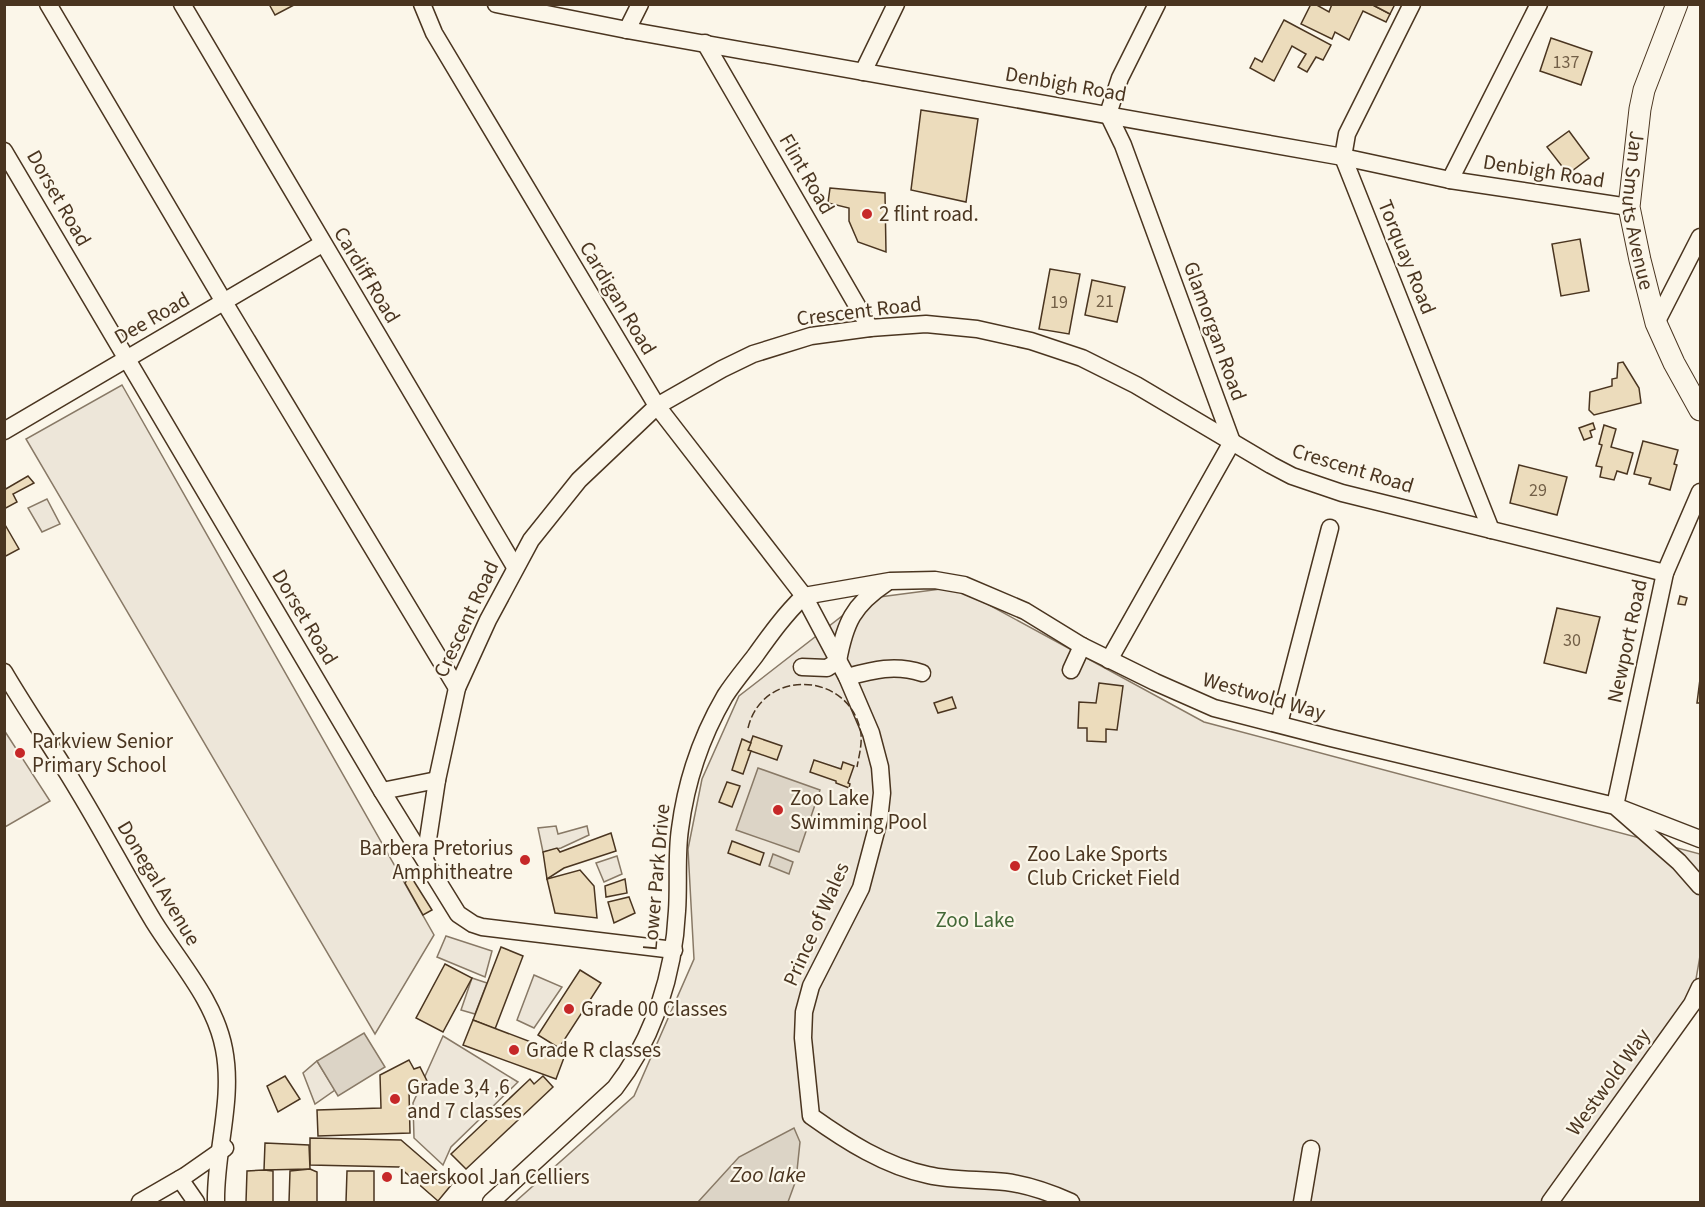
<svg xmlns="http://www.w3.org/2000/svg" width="1705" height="1207" viewBox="0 0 1705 1207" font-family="'Source Sans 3',sans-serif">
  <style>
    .green { fill: #ede6d9; stroke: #887966; stroke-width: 1.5 }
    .water { fill: #dcd4c6; stroke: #887966; stroke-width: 1.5 }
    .building { fill: #ecdcbc; stroke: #4a3520; stroke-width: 1.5 }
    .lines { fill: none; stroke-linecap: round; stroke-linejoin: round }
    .minor-casing { stroke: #4a3520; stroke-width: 19 }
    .major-casing { stroke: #4a3520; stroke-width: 23 }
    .minor { stroke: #fbf6e9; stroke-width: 16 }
    .major { stroke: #fbf6e9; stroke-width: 21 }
    .fence { stroke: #4a3520; stroke-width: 1.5; stroke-dasharray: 8 3; stroke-linecap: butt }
    .poi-dot { fill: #c62828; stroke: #fbf6e9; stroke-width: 2 }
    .labels { text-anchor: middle; stroke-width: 4.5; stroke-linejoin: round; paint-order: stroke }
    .number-label { font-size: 18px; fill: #725f47 }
    .street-label { font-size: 21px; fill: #4a3520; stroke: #fbf6e9 }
    .poi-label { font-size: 21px; fill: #4a3520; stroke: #fbf6e9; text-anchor: start }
    .park-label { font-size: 21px; fill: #436837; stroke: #fbf6e9 }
    .water-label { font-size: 22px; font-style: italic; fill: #4a3520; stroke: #fbf6e9 }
  </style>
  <rect width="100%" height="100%" fill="#fbf6e9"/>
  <!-- green -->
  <g class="green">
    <path d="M122,385L434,935L375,1034L26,439Z"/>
    <path d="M47,499L60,524L42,532L28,508Z"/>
    <path d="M956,587L1204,722L1700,854V956L1695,985L1545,1202H515L634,1096L694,959L688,849L702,779L739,696L864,599Z"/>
    <path d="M4,730L50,801L5,827H4Z"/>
    <path d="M556,826L558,834L587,826L589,835L561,848L543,852L538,828Z"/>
    <path d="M617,856L622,874L604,882L596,863Z"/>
    <path d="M446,936L492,951L485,977L437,957Z"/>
    <path d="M534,975L562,987L534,1028L517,1020Z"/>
    <path d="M472,978L487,983L475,1014L461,1010Z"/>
    <path d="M443,1036L518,1082L451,1147L443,1165L414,1138L413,1103Z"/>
    <path d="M317,1061L335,1090L315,1104L303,1073Z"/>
  </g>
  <!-- water -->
  <g class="water">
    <path d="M758,768L820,790L799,852L736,830Z"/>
    <path d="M773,854L793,862L789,874L769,866Z"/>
    <path d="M364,1033L385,1067L338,1096L317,1061Z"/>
    <path d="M794,1128L800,1142L796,1180L788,1202H698L739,1157Z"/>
  </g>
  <!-- building -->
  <g class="building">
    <path d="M269,4H294V5L275,15Z"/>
    <path d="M1311,4H1315L1329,12L1332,4H1371L1390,14L1386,22L1363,11L1349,40L1335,32L1332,39L1301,24Z"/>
    <path d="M1371,4H1395L1390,14Z"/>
    <path d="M1284,20L1331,45L1323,60L1316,57L1307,72L1298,67L1306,54L1292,46L1274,81L1250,68L1255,58L1262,62Z"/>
    <path d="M1551,38L1592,52L1581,85L1540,71Z"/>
    <path d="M921,110L978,119L966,202L911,190Z"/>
    <path d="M1569,131L1589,158L1568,174L1547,147Z"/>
    <path d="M830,188L885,193L886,252L858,242L849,221V208L828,203Z"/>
    <path d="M1580,239L1589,291L1561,296L1552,244Z"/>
    <path d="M1050,269L1080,274L1069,334L1039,329Z"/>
    <path d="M1092,280L1125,287L1117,322L1085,315Z"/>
    <path d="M1623,362L1639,388L1641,403L1594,415L1589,410L1590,392L1612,386V379L1617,378L1618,363Z"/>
    <path d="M1593,423L1595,429L1590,431L1592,437L1584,440L1579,428Z"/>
    <path d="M1604,425L1616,429L1611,447L1633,453L1627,474L1617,471L1614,480L1600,477L1602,467L1596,466L1602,445L1599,444Z"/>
    <path d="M1643,441L1678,450L1674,464L1677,465L1670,490L1649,484L1651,478L1634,474Z"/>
    <path d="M1519,465L1567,477L1557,515L1510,503Z"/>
    <path d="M28,476L34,483L13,494L17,502L4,509V490Z"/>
    <path d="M4,523L19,549L4,557Z"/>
    <path d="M1680,596L1687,598L1685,605L1678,604Z"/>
    <path d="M1557,608L1600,617L1586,673L1544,663Z"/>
    <path d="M1700,679V703H1697Z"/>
    <path d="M1099,683L1123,686L1117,730L1106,729V742L1087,741V728H1078L1079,702L1096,703Z"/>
    <path d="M952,697L956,708L938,713L934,703Z"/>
    <path d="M753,736L782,746L777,760L748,750Z"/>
    <path d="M742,739L751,743L748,750L751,751L743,774L732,770Z"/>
    <path d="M814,760L841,769L843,762L854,766L848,783L850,784L849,788L836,783V781L810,772Z"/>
    <path d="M727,782L740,786L732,807L719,802Z"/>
    <path d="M611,833L616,851L564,868L547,879L543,852L557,848L560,852Z"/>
    <path d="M732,841L764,853L760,865L728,853Z"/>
    <path d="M580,870L594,886L597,918L555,913L547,879Z"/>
    <path d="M410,875L432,910L423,915L405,883Z"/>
    <path d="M625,879L627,893L606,897L605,886Z"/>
    <path d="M629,897L635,913L614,923L608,902Z"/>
    <path d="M501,947L523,956L495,1029L473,1020Z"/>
    <path d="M445,964L472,978L443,1032L416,1018Z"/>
    <path d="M580,970L601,983L559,1048L538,1035Z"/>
    <path d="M473,1020L565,1055L556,1079L463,1045Z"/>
    <path d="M409,1060L414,1069L420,1067L427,1081L409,1090L410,1133L318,1136L317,1110L381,1108L380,1075Z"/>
    <path d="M285,1076L300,1099L278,1112L267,1086Z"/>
    <path d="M543,1076L553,1087L466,1169L451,1154L530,1079L534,1084Z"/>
    <path d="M310,1138L401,1140L452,1184L438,1201L399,1167L310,1165Z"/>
    <path d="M265,1143L309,1145L310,1169L264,1170Z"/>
    <path d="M310,1169L317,1172V1202H289L290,1171Z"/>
    <path d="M264,1170L273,1171V1202H246L247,1171Z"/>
    <path d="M347,1171H374V1202H346Z"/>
  </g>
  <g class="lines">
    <!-- minor casing -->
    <g class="minor-casing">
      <g id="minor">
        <path d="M48,4L224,302L457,688"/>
        <path d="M182,4L515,567"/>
        <path d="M422,4L434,33L657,406L804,596L847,677L871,733L880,767L882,793L879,820L861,888L811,986L804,1012L803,1038L811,1116C846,1141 885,1166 928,1175C954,1181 980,1179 1006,1182C1028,1185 1051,1193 1071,1202"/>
        <path d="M496,4L627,30L1343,157L1450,180L1629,207"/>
        <path d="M1412,4L1347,134L1343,157L1491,530"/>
        <path d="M627,30L640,4"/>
        <path d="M705,43L870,328"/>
        <path d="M863,72L896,4"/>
        <path d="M4,151L382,791L458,914L473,924L482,927L674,950"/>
        <path d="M1450,180L1539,4"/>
        <path d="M1656,323L1700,237"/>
        <path d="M4,431L322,244"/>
        <path d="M1700,492L1665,573L1615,806L1700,839"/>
        <path d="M804,596L890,581L935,580L964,585L1025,611L1082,646L1155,682L1214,708L1331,738L1615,806L1679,862L1700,886"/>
        <path d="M1109,660L1232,442L1123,145L1108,114L1120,78L1157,4"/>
        <path d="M802,667L827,668L838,661C845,623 853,605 886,583"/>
        <path d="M1071,670L1082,646"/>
        <path d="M4,672C28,713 55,751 79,792C105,835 128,879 154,922C179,962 215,1001 224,1049C234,1100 215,1151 216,1202"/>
        <path d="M847,677C873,670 895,664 922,673"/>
        <path d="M1279,724L1330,528"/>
        <path d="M382,791L437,780"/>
        <path d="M425,859L437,780L457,688L488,620L531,540L579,480L657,406L722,369L753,354L811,336L870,328L926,324L977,329L1031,341L1082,358L1136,385L1271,465L1292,476L1342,493L1665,573"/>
        <path d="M180,1179L196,1202"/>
        <path d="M140,1202L185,1176L225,1148"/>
        <path d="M491,1202L615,1088C654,1038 674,973 677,911C679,883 676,856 680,829C686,782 701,737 725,696C734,682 745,669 755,656C770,635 785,614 804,596"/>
        <path d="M1302,1202L1311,1149"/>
        <path d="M1550,1202L1692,1004L1700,987"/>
      </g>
    </g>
    <!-- major casing -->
    <g class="major-casing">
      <g id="major">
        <path id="s1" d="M1677,4L1644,90L1640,109L1629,207L1640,260L1656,323L1674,363L1700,410"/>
      </g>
    </g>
    <!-- minor -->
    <use href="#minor" class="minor"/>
    <!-- major -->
    <use href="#major" class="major"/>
    <!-- fence -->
    <path class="fence" d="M748,728C763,666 852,672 861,734C862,745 859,756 857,767"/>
  </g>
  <!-- markers -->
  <g class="poi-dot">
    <circle cx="867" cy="214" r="6"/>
    <circle cx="20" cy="753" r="6"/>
    <circle cx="778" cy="810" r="6"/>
    <circle cx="525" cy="860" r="6"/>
    <circle cx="1015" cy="866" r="6"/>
    <circle cx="569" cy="1009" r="6"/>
    <circle cx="514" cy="1050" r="6"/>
    <circle cx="395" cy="1099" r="6"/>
    <circle cx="387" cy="1177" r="6"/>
  </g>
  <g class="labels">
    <!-- number labels -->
    <g class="number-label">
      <text x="1566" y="68">137</text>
      <text x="1105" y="307">21</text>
      <text x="1059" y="308">19</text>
      <text x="1538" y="496">29</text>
      <text x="1572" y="646">30</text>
    </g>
    <!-- street labels -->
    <g class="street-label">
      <text transform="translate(1066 84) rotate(10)" y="7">Denbigh Road</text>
      <text transform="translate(1544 171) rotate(9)" y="7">Denbigh Road</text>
      <text transform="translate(807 174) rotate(60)" y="7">Flint Road</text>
      <text transform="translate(59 198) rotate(60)" y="7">Dorset Road</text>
      <text dy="7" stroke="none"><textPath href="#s1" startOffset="214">Jan Smuts Avenue</textPath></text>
      <text transform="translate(1407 257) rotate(68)" y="7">Torquay Road</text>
      <text transform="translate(367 275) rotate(59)" y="7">Cardiff Road</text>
      <text transform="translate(618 298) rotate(59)" y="7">Cardigan Road</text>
      <text transform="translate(859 311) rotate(-7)" y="7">Crescent Road</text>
      <text transform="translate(152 318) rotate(-30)" y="7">Dee Road</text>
      <text transform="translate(1215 331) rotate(70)" y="7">Glamorgan Road</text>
      <text transform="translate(1353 468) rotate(17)" y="7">Crescent Road</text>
      <text transform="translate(305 617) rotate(59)" y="7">Dorset Road</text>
      <text transform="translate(466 619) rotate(-65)" y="7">Crescent Road</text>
      <text transform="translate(1627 641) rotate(-78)" y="7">Newport Road</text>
      <text transform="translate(1264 696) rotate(16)" y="7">Westwold Way</text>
      <text transform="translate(656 877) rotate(-85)" y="7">Lower Park Drive</text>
      <text transform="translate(159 883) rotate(59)" y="7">Donegal Avenue</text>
      <text transform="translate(816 924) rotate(-66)" y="7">Prince of Wales</text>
      <text transform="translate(1608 1082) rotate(-54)" y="7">Westwold Way</text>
    </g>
    <!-- poi labels -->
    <g class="poi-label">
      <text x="879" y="221">2 flint road.</text>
      <text x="32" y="748">Parkview Senior<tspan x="32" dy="24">Primary School</tspan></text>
      <text x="790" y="805">Zoo Lake<tspan x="790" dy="24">Swimming Pool</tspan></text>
      <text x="513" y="855" text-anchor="end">Barbera Pretorius<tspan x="513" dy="24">Amphitheatre</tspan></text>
      <text x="1027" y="861">Zoo Lake Sports<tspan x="1027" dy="24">Club Cricket Field</tspan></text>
      <text x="581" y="1016">Grade 00 Classes</text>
      <text x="526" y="1057">Grade R classes</text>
      <text x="407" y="1094">Grade 3,4 ,6<tspan x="407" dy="24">and 7 classes</tspan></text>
      <text x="399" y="1184">Laerskool Jan Celliers</text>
    </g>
    <!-- park labels -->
    <g class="park-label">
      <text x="975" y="927">Zoo Lake</text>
    </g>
    <!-- water labels -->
    <g class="water-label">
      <text x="768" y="1182">Zoo lake</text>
    </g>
  </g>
  <!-- border -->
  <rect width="1705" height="1207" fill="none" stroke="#4a3520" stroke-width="12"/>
</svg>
